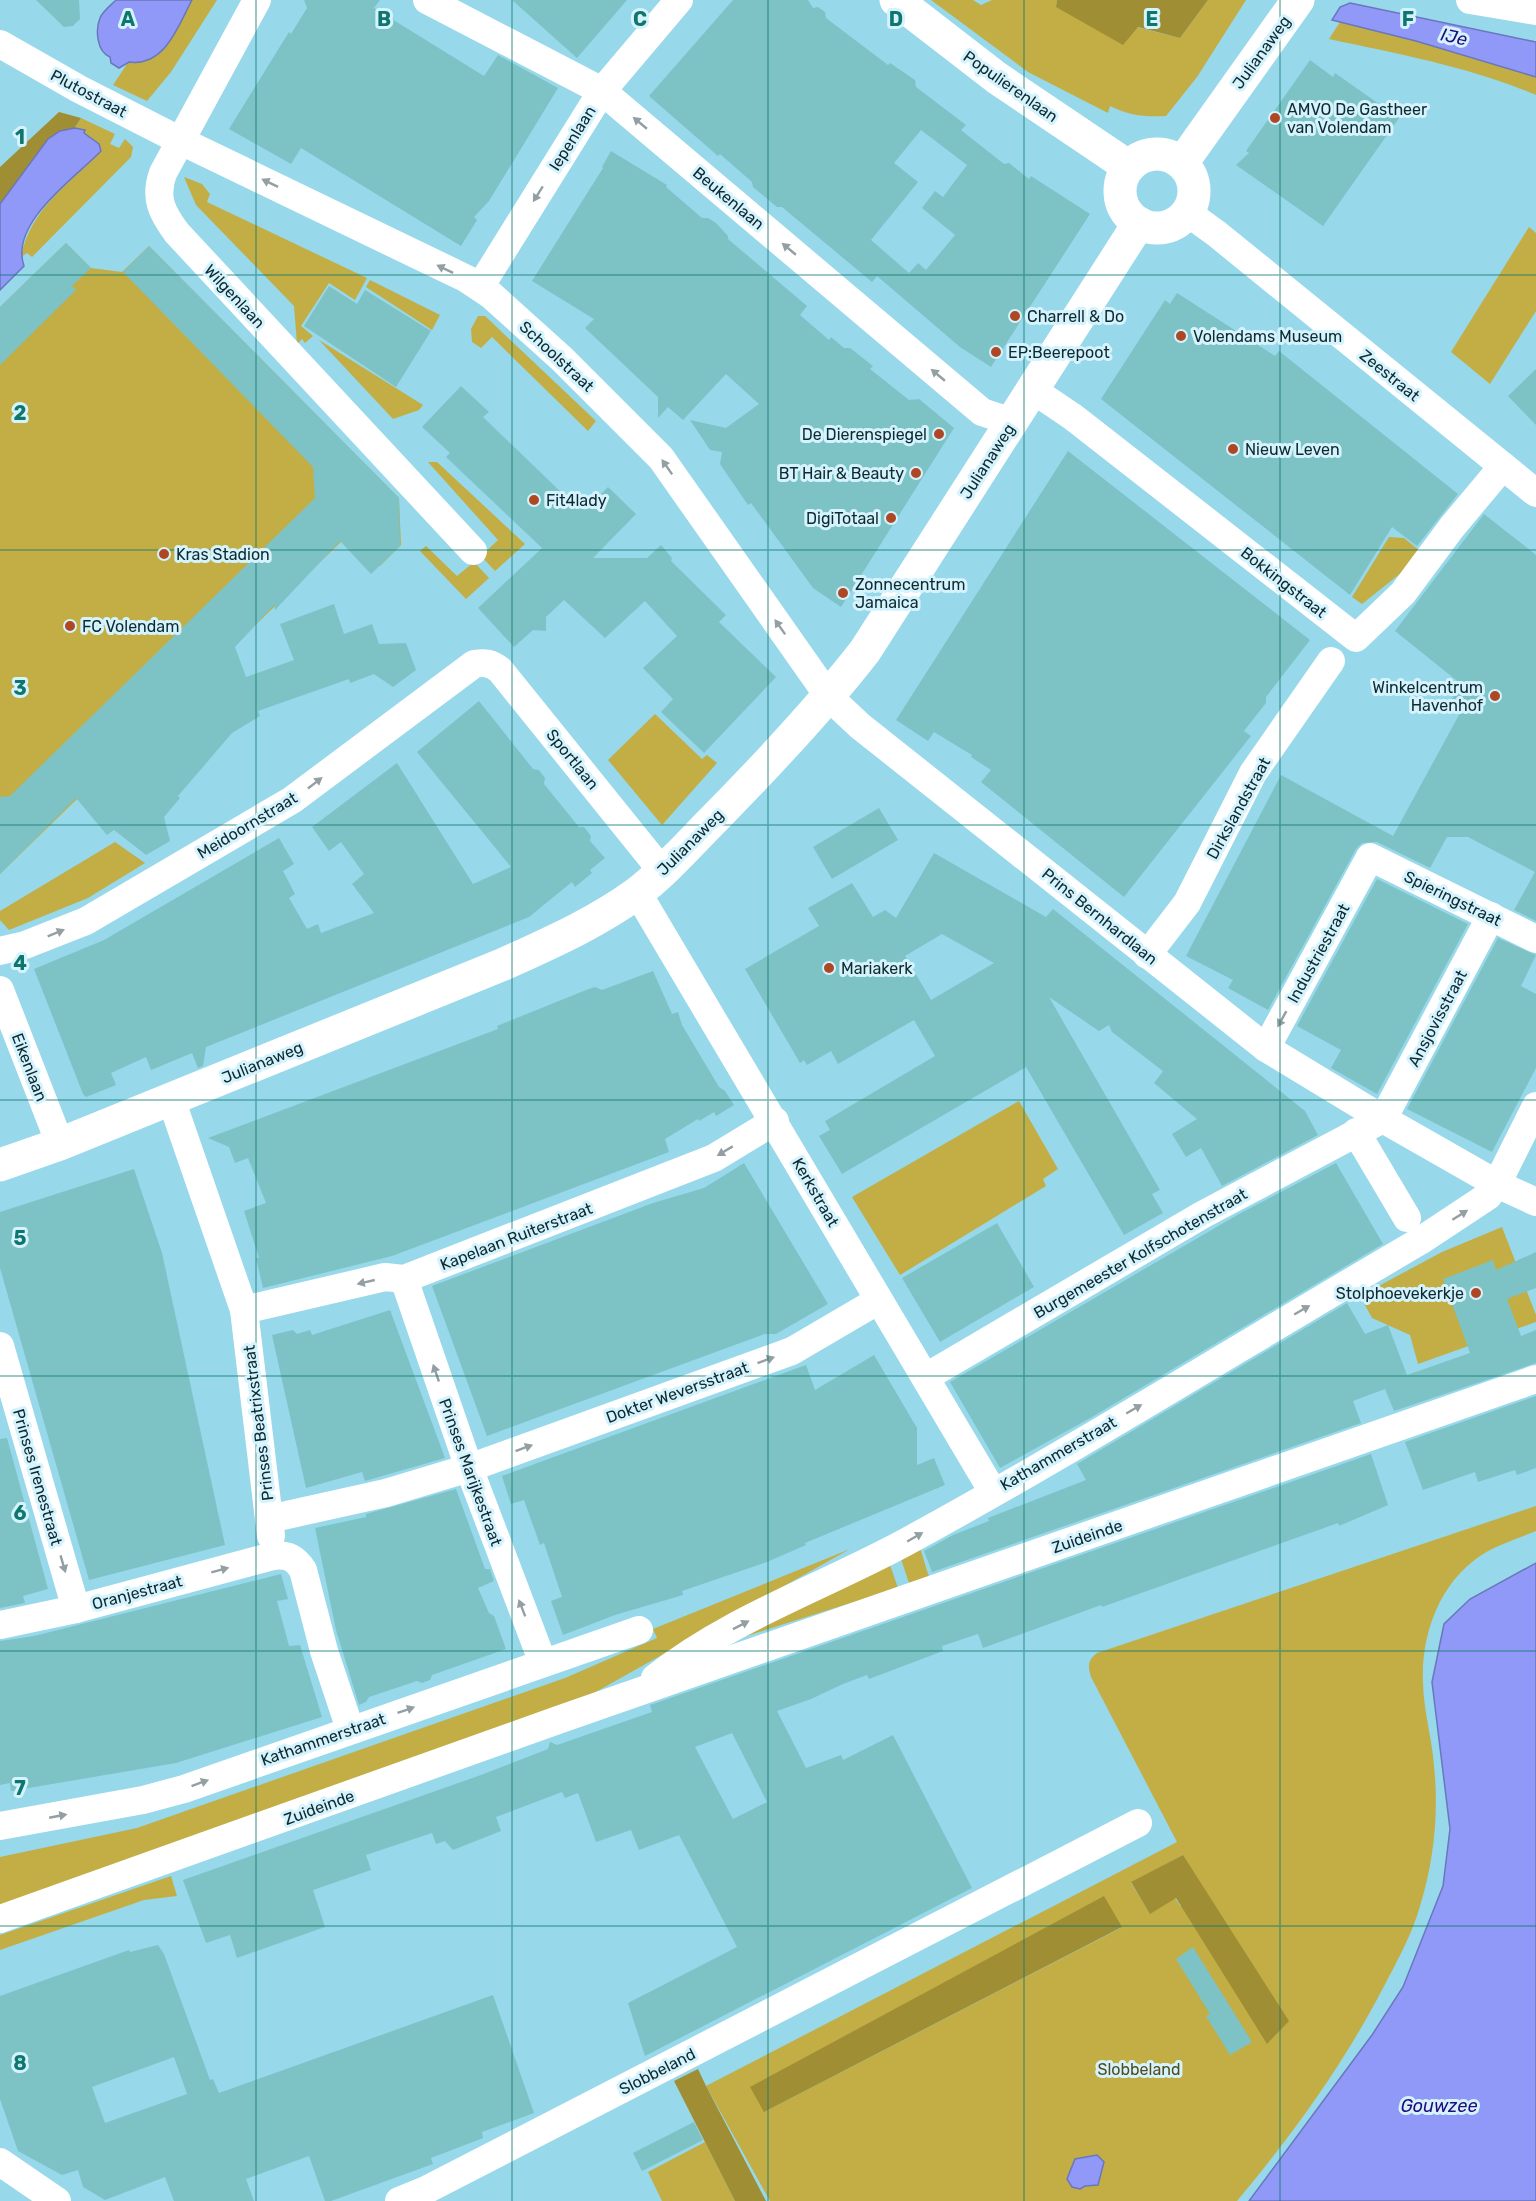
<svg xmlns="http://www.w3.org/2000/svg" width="1536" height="2201" viewBox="0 0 1536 2201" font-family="Rubik,sans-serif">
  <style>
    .green { fill: #c2ae45; fill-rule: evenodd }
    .forest { fill: #a08e35 }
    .water { fill: #9099f8; stroke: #6977bc; stroke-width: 1.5 }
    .building { fill: #7dc3c6; fill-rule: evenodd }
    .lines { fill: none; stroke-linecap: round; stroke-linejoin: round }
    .street { stroke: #fff; stroke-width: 28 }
    .secondary { stroke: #fff; stroke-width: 33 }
    .oneway { fill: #939fa2 }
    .grid { fill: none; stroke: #0f766e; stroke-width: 1.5; stroke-opacity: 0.55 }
    .poi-dot { fill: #ae4724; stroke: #d4f3fd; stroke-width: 2 }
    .labels { text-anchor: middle; stroke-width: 6; stroke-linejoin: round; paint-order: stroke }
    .street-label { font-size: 16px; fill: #0e2930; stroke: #d4f3fd }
    .poi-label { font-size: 16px; fill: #0e2930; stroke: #d4f3fd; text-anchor: start }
    .park-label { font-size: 16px; fill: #544b1c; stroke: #d4f3fd }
    .water-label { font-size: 18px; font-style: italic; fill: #230b7c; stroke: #d4f3fd }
    .grid-label { font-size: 20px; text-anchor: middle; font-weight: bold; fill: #0f766e; stroke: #d4f3fd; stroke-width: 6; stroke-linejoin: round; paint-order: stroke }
  </style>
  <rect width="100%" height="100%" fill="#97d8eb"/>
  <!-- green -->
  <g class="green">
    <path d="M192,0H217L171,72L147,101L113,85L129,61C163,67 179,25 192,0Z"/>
    <path d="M931,0H973L981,5L992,0H1057L1056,7L1180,38L1208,0H1246L1197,77L1166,116C1145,117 1130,116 1110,106L1108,113L1028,72Z"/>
    <path d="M1340,22L1416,41L1536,77V95C1470,67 1399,54 1329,39Z"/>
    <path d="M81,118L115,134L110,144L119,148L125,139L133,147L131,157L32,257L27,253L21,257C30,209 69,184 101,151L97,142L75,128Z"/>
    <path d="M184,177L202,184L210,194L207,202L367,278L355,300L329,283L301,326L313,336L305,343L302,339L297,344L294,306L196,205Z"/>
    <path d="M1529,227L1536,233V311L1490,384L1451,352Z"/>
    <path d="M66,243L91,268L122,272L149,246L399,498L401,545L380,566L348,535L0,874V307Z"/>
    <path d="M370,280L440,315L432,330L366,287Z"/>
    <path d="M478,316H485L596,421L588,431L492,337L481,348L472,342L471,329Z"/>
    <path d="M319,340L423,405L419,410L393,419Z"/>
    <path d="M428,462H437L525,544L495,571L481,556L498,540Z"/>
    <path d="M1389,537L1404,538L1420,551L1406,569L1362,604L1352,597Z"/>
    <path d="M426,546L457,576L474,562L489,578L466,599L420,551Z"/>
    <path d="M655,714L702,759L707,755L717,763L662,825L608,760Z"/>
    <path d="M115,842L145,863L88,898L9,930L0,920V911Z"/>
    <path d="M1019,1101L1058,1169L1043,1179L1046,1186L900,1275L852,1197Z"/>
    <path d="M1502,1227L1536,1315V1322L1418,1364L1410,1335L1372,1318L1360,1296L1442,1252Z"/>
    <path d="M1536,1506V1531C1521,1537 1504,1543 1490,1550C1443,1575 1421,1630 1423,1681C1423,1709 1432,1738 1434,1766C1439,1812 1434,1861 1420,1906C1412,1935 1397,1961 1383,1988C1343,2065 1293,2134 1237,2201H770L706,2086L1177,1842L1091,1677C1088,1666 1087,1661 1097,1653ZM1183,1855L1181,1907L1175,1898L1150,1913L1131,1883ZM1104,1897L1121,1928L764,2112Z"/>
    <path d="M920,1548L929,1577L909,1583L901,1559Z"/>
    <path d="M850,1549L594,1693L0,1905V1857L137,1828L565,1678L657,1638L653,1629Z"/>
    <path d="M888,1559L898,1588L740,1638Z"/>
    <path d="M171,1876L177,1896L144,1900L0,1950V1935Z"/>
    <path d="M705,2142L735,2201H662L648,2172Z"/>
  </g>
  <!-- forest -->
  <g class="forest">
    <path d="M1057,0H1208L1180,38L1138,27L1123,45L1056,7Z"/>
    <path d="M59,112L81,118L74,129L48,139L0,204V167Z"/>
    <path d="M1183,1855L1289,2021L1267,2044L1176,1898L1150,1914L1131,1882Z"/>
    <path d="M1104,1896L1122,1927L764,2112L750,2087Z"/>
    <path d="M698,2069L706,2086L766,2201H735L674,2081Z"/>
  </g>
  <!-- water -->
  <g class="water">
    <path d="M116,0H192C178,26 165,67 129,62L119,68L111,63L110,57C97,52 95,30 100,18C102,12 111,5 116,0Z"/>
    <path d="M1350,3L1536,42V77L1416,41L1332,20L1340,7Z"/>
    <path d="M75,128L85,130L84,133L99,144L101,151C75,178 9,223 24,266L0,290V204L48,139L60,131Z"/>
    <path d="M1536,1563V2201H1249L1372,2035L1403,1987L1443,1886L1450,1829L1432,1682L1444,1624L1470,1599Z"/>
    <path d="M1097,2155L1104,2162L1098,2185L1085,2186L1080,2189L1072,2187L1067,2179L1075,2159Z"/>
  </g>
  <!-- building -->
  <g class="building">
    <path d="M36,0H79L80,19L73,26L64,27Z"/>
    <path d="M304,0H380L374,8L484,76L498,55L558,88L489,201L474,217L477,220L461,246L301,148L291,164L229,129L289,32L291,34L307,8Z"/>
    <path d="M512,0H627L577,58Z"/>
    <path d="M733,0H808L813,8L818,7L825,12L826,18L888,65L890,63L915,80L916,87L966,125L961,130L1004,164L1009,163L1029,179L1031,176L1090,214L991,367L960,347L877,276L872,282L782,207H777L753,187L752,182L720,154L718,156L649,96ZM921,130L967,165L943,197L935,191L922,208L955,235L926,270L918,263L909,273L871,240L918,182L894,163Z"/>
    <path d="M1310,60L1333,77L1335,73L1399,118L1323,226L1236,165L1249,153L1246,151Z"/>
    <path d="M611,151L667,185L666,187L702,218H708L716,223L728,236V239L807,306L800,315L829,340L831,337L844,348H850L873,366L870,369L909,400L919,399L954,428L841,607L813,588L751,503L748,505L720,464L722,452L710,450L690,420L726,428L759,404L726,374L683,420L668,407L658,418V397L585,328L594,319L532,281L603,168L602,167Z"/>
    <path d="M66,243L91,268L72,286L76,290L0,365V307Z"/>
    <path d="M149,246L399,498L400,546L371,574L340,541L275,610L274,605L235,647L246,677L294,660L280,624L334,604L344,634L372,624L379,644L406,643L416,670L393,687L374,674L350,683L349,679L258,711L260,716L232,733L178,796L180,798L164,817L170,841L146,855L114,830L107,835L76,798L0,874V797L10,796L315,498L313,467L123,272Z"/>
    <path d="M329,286L357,304L365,290L431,331L396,387L304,326Z"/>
    <path d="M1177,293L1275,356L1279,351L1458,494L1417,546L1392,527L1350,595L1101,399L1165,300L1170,304Z"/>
    <path d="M1536,369V425L1508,396Z"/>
    <path d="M461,386L489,412L483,417L566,497L568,494L585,510L608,487L636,514L593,558H647L661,545L672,558L671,561L726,615L719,622L776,677L704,753L661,712L673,699L643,668L677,636L645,601L605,638L564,600L546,617V631L533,630L514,647L478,608L542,548L446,457L450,453L422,427Z"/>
    <path d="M1068,451L1310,640L1266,697V703L1244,731L1251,736L1124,897L981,782L991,770L971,757L972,755L934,732L928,741L896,720Z"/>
    <path d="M1484,514L1536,555V921L1514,910L1535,872L1468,837H1447L1430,868L1377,842L1362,843L1356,849L1268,1010L1228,988L1233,980L1186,956L1281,775L1393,836L1460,713L1449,704L1461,684L1395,631Z"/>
    <path d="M479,701L533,769L539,770L545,778L544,784L579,827H584L591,836L590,841L605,858L590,870L592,873L575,887L572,882L529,917L206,1047L203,1066L198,1068L192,1053L151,1070L146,1057L111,1073L116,1085L86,1097L83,1094L34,969L104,940L279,838L294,864L283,871L295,894L289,898L307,929L318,924L321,933L374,913L352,884L364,874L341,842L329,851L312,827L397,763L473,884L511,867L417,752Z"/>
    <path d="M879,808L898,840L832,879L813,847Z"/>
    <path d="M934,853L1046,917L1053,909L1305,1111L1318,1135L1222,1186L1201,1148L1186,1157L1172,1134L1197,1119L1154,1083L1163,1071L1112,1032L1109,1025L1099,1031L1049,997L1160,1190L1152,1194L1163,1213L1124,1235L1026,1067L842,1174L819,1136L830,1130L825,1121L935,1056L914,1020L838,1064L831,1051L807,1065L804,1060L800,1063L745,969L819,926L808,908L852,883L873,917L885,910L896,918ZM942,934L994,963L931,1000L905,956Z"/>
    <path d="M1377,879L1468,924L1377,1094L1331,1068L1341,1050L1297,1026Z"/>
    <path d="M1498,938L1536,955L1521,986L1536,994V1068L1492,1152L1407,1109Z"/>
    <path d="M653,971L672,1014L678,1012L682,1025L719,1087L725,1091L734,1105L716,1116L714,1112L699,1121L698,1119L665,1139L669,1152L392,1256L263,1288L256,1258H259L244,1211L266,1203L248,1158L235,1163L229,1147L208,1138L498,1029L497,1026L586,990L595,987L602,990Z"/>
    <path d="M744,1163L828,1304L776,1334H765L487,1436L432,1286L653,1203L704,1188Z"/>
    <path d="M1336,1163L1383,1244L1092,1417L1000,1468L950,1382L1239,1214Z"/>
    <path d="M134,1169L162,1253L225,1545L89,1580L0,1268V1212Z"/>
    <path d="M997,1223L1034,1287L940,1342L902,1278Z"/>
    <path d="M1536,1252V1288L1507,1299L1521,1336L1536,1330V1363L1394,1411L1385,1389L1353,1401L1361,1423L932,1572L924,1551L953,1535L989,1521L988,1518L1086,1480L1077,1464L1347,1303L1365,1334L1388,1325L1407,1375L1470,1353L1443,1279L1493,1260L1496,1270Z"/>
    <path d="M390,1310L445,1458L365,1481L362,1472L306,1488L272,1335L293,1330L297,1334L310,1330L312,1335Z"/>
    <path d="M874,1355L917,1428V1465L934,1458L945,1485L805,1543L806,1545L767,1562L682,1591L683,1595L615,1615L563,1635L551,1601L562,1597L544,1543L540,1545L524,1500L511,1504L502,1476L806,1365L815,1390Z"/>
    <path d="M1536,1396V1468L1517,1475L1515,1470L1478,1482L1475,1472L1423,1490L1405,1442Z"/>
    <path d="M7,1438L48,1589L23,1596L25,1603L0,1608V1439Z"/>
    <path d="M1371,1454L1388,1505L1339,1526L1338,1523L1102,1607L1101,1605L983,1648L978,1634L942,1646L943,1651L869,1679L867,1675L843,1684L811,1699L777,1711L806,1768L841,1755L843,1760L893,1735L972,1888L645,2056L628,2003L737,1947L679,1835L639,1850L631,1830L596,1842L578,1793L565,1798L562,1792L496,1817L501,1831L453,1850L445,1841L436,1844L432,1833L366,1855L371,1870L313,1890L325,1927L237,1958L230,1935L206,1943L183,1880L481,1775L548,1749L550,1742L557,1745L652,1712L650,1705ZM732,1733L767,1802L733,1819L695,1747Z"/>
    <path d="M456,1489L485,1569H490L494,1581L478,1588L489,1613L494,1616L506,1649L432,1675L430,1680L422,1683L417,1681L369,1697L366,1702L359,1705L336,1630L315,1528L366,1517V1514Z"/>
    <path d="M281,1574L288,1599L277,1601L289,1646L300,1645L322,1717L176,1763L11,1791L10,1783L0,1785V1641L34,1636Z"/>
    <path d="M158,1945L164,1954L210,2080L213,2079L219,2093L493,1995L534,2113L482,2132L483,2138L431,2158L433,2164L331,2201H325L309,2156L246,2179L254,2201H174L165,2177L105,2200L83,2187L78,2170L62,2175L18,2151L0,2099V1996L129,1950L130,1952ZM174,2057L187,2094L105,2123L92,2087Z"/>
    <path d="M1193,1947L1252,2042L1230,2055L1206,2016L1210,2014L1176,1959Z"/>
    <path d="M694,2122L703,2140L642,2171L633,2153Z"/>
  </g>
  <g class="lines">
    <!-- street -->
    <g class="street">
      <path d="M257,0L163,173C154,198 162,213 177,233L473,551"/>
      <path d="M427,0L602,91L982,412L1012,422"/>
      <path d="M1470,0L1536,11"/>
      <path d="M0,44L79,89L179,140L467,279L491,295L562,359L661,458L829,697L860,726L1266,1048L1383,1119L1497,1184L1536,1202"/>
      <path d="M1188,213L1217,234L1536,493"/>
      <path d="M480,287L602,91L679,0"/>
      <path d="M1033,390L1073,417L1356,638L1403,593L1452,527L1503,466"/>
      <path d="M637,892L993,1492"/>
      <path d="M0,951L25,945L86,921L292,800L474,664C485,662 491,663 500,670L662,871"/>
      <path d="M1147,955L1187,903L1253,773L1331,661"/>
      <path d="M0,990L60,1144"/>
      <path d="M1266,1048L1370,857L1536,939"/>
      <path d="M171,1099L244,1310L271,1536"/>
      <path d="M1383,1119L1491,916"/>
      <path d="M1356,1132L1407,1218"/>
      <path d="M404,1279L469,1468L543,1663"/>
      <path d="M244,1310L385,1277L404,1279L714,1158L775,1121"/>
      <path d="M0,1346L76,1609"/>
      <path d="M926,1377L1202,1215L1383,1119"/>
      <path d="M269,1519L386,1493L469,1468L792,1351L879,1300"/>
      <path d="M0,1625L76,1609L273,1556C288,1554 295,1558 303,1570L324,1651L350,1729"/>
      <path d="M655,1678C729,1619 823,1587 906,1542C1080,1447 1249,1341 1420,1241L1488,1196L1497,1184L1536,1106"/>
      <path d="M0,1826L143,1800L184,1789L639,1630"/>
      <path d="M0,1919L558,1720L1536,1379"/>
      <path d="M0,2162L57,2201"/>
      <path d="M399,2201L426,2190L1138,1823"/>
    </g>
    <!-- secondary -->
    <g class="secondary">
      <path d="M896,0L997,78L1129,167"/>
      <circle cx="1157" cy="191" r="37"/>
      <path d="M1182,163L1298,0"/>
      <path d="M0,1165L60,1144L504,964C550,943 596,923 637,893C666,871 690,843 716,817C768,764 819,710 865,651L1139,223"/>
    </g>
  </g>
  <!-- one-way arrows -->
  <defs><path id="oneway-solid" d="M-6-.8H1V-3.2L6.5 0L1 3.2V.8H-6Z" transform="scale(1.5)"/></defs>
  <g class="oneway">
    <use href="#oneway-solid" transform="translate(640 123) rotate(-140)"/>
    <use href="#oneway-solid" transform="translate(270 183) rotate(-154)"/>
    <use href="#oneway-solid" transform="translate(538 194) rotate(122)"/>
    <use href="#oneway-solid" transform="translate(789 249) rotate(-140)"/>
    <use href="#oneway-solid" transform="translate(445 269) rotate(-154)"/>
    <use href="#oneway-solid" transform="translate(938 375) rotate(-140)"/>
    <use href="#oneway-solid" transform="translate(667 467) rotate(-125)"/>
    <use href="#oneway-solid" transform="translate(780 627) rotate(-125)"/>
    <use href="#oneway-solid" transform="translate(315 783) rotate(-38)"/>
    <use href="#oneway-solid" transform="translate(56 933) rotate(-22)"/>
    <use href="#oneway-solid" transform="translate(1282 1019) rotate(119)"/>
    <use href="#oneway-solid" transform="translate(725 1151) rotate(149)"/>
    <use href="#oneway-solid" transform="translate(1460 1215) rotate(-32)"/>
    <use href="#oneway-solid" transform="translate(366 1282) rotate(167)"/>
    <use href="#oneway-solid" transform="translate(1302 1310) rotate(-30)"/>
    <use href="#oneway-solid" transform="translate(766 1360) rotate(-20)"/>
    <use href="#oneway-solid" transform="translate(436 1373) rotate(-109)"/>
    <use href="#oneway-solid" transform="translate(1134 1409) rotate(-30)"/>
    <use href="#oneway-solid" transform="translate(524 1448) rotate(-20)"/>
    <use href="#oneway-solid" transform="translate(915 1537) rotate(-30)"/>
    <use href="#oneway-solid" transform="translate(63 1564) rotate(74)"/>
    <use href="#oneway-solid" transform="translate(220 1570) rotate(-15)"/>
    <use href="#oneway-solid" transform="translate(522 1608) rotate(-111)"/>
    <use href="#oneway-solid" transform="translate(741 1625) rotate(-27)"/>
    <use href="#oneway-solid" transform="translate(406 1710) rotate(-19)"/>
    <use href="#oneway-solid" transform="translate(200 1783) rotate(-20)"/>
    <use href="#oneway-solid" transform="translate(58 1816) rotate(-11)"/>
  </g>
  <!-- grid -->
  <path class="grid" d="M256,0V2201M512,0V2201M768,0V2201M1024,0V2201M1280,0V2201M0,275H1536M0,550H1536M0,825H1536M0,1100H1536M0,1376H1536M0,1651H1536M0,1926H1536"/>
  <!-- markers -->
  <g class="poi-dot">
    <circle cx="1275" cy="118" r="6"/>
    <circle cx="1015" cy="316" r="6"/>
    <circle cx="1181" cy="336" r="6"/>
    <circle cx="996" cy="352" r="6"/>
    <circle cx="939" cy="434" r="6"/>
    <circle cx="1233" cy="449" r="6"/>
    <circle cx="916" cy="473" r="6"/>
    <circle cx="534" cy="500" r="6"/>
    <circle cx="891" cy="518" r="6"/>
    <circle cx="164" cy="554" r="6"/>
    <circle cx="843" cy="593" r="6"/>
    <circle cx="70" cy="626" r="6"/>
    <circle cx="1495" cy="696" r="6"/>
    <circle cx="829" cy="968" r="6"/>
    <circle cx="1476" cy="1293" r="6"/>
  </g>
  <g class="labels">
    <!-- street labels -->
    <g class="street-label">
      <text transform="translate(1261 52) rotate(-54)" y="6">Julianaweg</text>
      <text transform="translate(1011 86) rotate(35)" y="6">Populierenlaan</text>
      <text transform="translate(89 93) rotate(28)" y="6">Plutostraat</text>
      <text transform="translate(572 138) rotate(-58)" y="6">Iepenlaan</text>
      <text transform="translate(729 198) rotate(40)" y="6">Beukenlaan</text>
      <text transform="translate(235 296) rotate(47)" y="6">Wilgenlaan</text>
      <text transform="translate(557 356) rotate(43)" y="6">Schoolstraat</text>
      <text transform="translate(1390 375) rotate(39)" y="6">Zeestraat</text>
      <text transform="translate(987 461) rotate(-57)" y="6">Julianaweg</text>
      <text transform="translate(1284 582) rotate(38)" y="6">Bokkingstraat</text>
      <text transform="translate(573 759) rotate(51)" y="6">Sportlaan</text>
      <text transform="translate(1238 808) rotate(-61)" y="6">Dirkslandstraat</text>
      <text transform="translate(247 825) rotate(-31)" y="6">Meidoornstraat</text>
      <text transform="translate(690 842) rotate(-45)" y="6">Julianaweg</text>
      <text transform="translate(1453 898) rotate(26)" y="6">Spieringstraat</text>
      <text transform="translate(1100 916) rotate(39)" y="6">Prins Bernhardlaan</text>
      <text transform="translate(1318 953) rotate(-61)" y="6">Industriestraat</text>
      <text transform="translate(1437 1018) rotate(-62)" y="6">Ansjovisstraat</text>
      <text transform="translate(262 1062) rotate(-22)" y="6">Julianaweg</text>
      <text transform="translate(30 1067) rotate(69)" y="6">Eikenlaan</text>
      <text transform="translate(816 1192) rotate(60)" y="6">Kerkstraat</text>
      <text transform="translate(516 1236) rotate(-21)" y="6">Kapelaan Ruiterstraat</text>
      <text transform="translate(1140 1253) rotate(-30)" y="6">Burgemeester Kolfschotenstraat</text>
      <text transform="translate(677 1392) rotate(-20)" y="6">Dokter Weversstraat</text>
      <text transform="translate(258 1423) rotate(-97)" y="6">Prinses Beatrixstraat</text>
      <text transform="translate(1058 1453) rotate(-30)" y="6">Kathammerstraat</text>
      <text transform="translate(471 1472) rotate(70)" y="6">Prinses Marijkestraat</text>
      <text transform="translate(38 1477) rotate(74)" y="6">Prinses Irenestraat</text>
      <text transform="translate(1087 1536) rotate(-19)" y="6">Zuideinde</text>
      <text transform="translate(137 1592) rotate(-15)" y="6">Oranjestraat</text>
      <text transform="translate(323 1739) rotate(-19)" y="6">Kathammerstraat</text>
      <text transform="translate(319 1807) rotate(-20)" y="6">Zuideinde</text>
      <text transform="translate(657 2071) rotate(-27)" y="6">Slobbeland</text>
    </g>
    <!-- poi labels -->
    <g class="poi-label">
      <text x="1287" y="115">AMVO De Gastheer<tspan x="1287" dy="18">van Volendam</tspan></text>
      <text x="1027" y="322">Charrell &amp; Do</text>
      <text x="1193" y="342">Volendams Museum</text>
      <text x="1008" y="358">EP:Beerepoot</text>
      <text x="927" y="440" text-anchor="end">De Dierenspiegel</text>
      <text x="1245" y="455">Nieuw Leven</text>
      <text x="904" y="479" text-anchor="end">BT Hair &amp; Beauty</text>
      <text x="546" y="506">Fit4lady</text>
      <text x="879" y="524" text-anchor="end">DigiTotaal</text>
      <text x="176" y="560">Kras Stadion</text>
      <text x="855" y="590">Zonnecentrum<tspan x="855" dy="18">Jamaica</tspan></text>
      <text x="82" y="632">FC Volendam</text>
      <text x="1483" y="693" text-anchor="end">Winkelcentrum<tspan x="1483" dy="18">Havenhof</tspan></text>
      <text x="841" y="974">Mariakerk</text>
      <text x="1464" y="1299" text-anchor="end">Stolphoevekerkje</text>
    </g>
    <!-- park labels -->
    <g class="park-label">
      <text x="1139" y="2075">Slobbeland</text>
    </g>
    <!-- water labels -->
    <g class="water-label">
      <text transform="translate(1454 37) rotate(13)" y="6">IJe</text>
      <text x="1439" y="2112">Gouwzee</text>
    </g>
  </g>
  <g class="grid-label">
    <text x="128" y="26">A</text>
    <text x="384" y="26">B</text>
    <text x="640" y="26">C</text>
    <text x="896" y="26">D</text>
    <text x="1152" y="26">E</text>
    <text x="1408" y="26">F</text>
    <text x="20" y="144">1</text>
    <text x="20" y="420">2</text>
    <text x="20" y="695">3</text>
    <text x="20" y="970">4</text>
    <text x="20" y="1245">5</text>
    <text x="20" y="1520">6</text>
    <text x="20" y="1795">7</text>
    <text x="20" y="2070">8</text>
  </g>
</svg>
